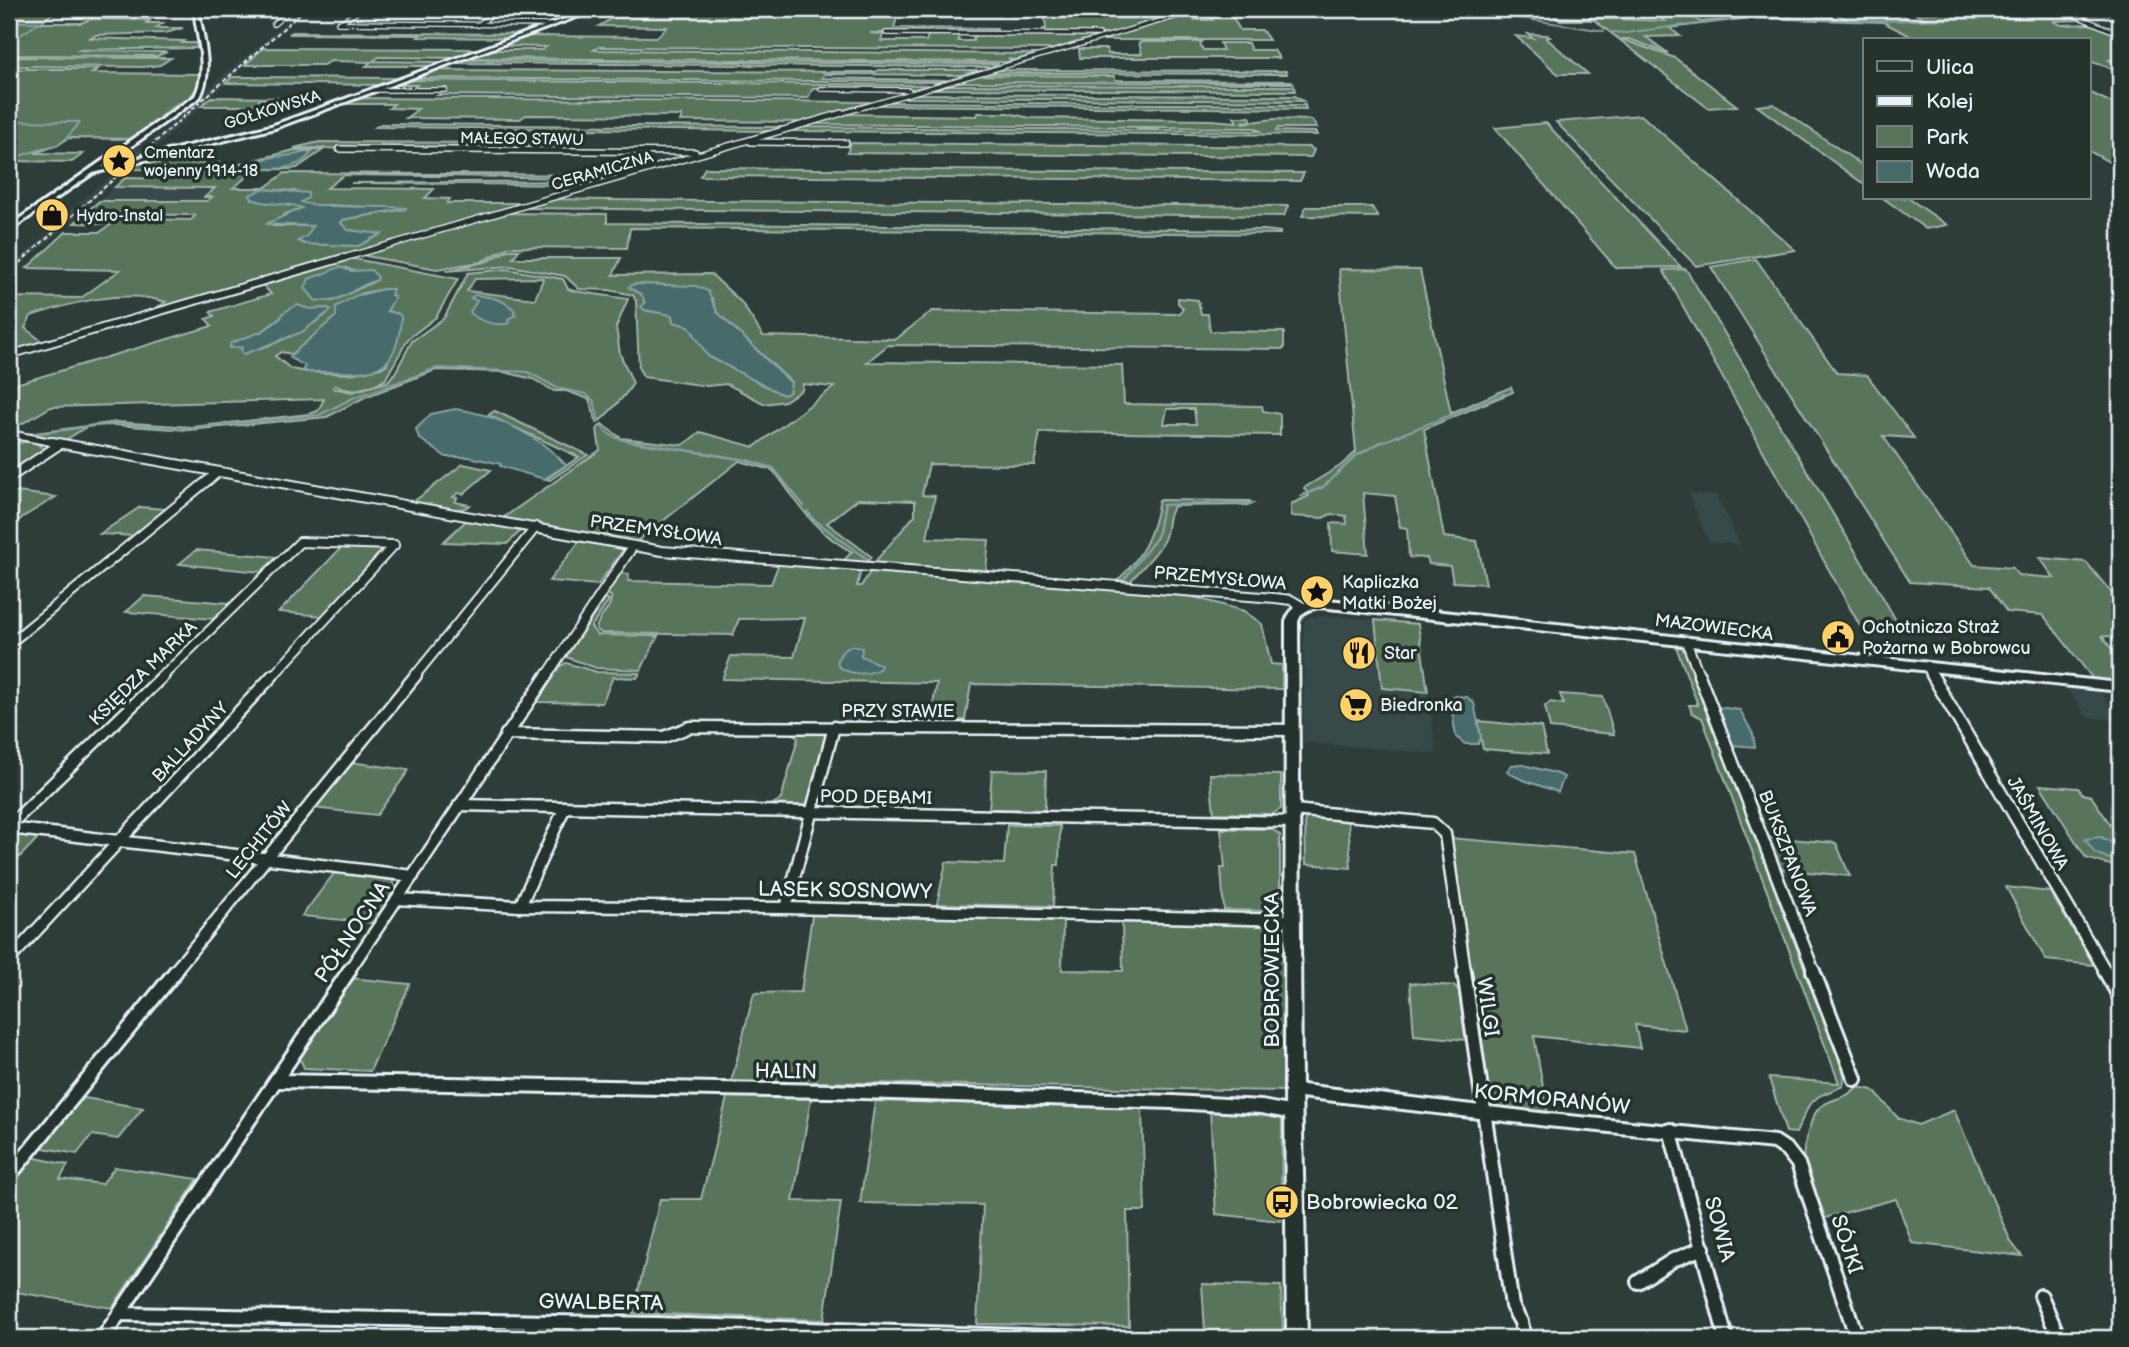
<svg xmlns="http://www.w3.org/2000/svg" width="2129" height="1347" viewBox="0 0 2129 1347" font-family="'Balsamiq Sans',sans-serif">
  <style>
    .built { fill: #39484a }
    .green { fill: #58755c; stroke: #a0b3aa; stroke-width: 2; fill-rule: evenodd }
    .water { fill: #476b6a; stroke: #87a1a3; stroke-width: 2 }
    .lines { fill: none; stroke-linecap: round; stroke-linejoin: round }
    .stream-far1 { stroke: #87a1a3; stroke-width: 2 }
    .stream { stroke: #87a1a3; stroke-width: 2.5 }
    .minor-far5-casing { stroke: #e8f1f8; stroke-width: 6 }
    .minor-far4-casing { stroke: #e8f1f8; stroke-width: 8 }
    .minor-far3-casing { stroke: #e8f1f8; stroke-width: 10 }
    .minor-far2-casing { stroke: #e8f1f8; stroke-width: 12 }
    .minor-far1-casing { stroke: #e8f1f8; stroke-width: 15 }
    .minor-casing { stroke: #e8f1f8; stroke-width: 18 }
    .tertiary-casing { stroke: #e8f1f8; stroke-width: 6 }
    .minor-far5 { stroke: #26332d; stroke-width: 3.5 }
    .minor-far4 { stroke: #26332d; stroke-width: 5 }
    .minor-far3 { stroke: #26332d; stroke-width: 6 }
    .minor-far2 { stroke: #26332d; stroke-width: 8 }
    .minor-far1 { stroke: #26332d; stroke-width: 10 }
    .minor { stroke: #26332d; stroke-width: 12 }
    .tertiary { fill: #26332d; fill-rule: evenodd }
    .rail { stroke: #e8f1f8; stroke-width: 2; stroke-dasharray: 4.5 2.5; stroke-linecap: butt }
    .labels { text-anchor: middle; stroke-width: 7; stroke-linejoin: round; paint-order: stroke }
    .far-street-label { font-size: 16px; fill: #e8f1f8; stroke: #26332d }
    .far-poi-label { font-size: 16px; fill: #e8f1f8; stroke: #26332d; text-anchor: start }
    .street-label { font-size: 18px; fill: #e8f1f8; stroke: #26332d }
    .poi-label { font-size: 18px; fill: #e8f1f8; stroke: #26332d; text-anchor: start }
    .near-street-label { font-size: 21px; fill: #e8f1f8; stroke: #26332d }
    .near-poi-label { font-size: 21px; fill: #e8f1f8; stroke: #26332d; text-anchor: start }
  </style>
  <rect width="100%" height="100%" fill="#2f3d3a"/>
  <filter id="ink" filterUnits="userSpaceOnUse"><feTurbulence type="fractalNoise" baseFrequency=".0143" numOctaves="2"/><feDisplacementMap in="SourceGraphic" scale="14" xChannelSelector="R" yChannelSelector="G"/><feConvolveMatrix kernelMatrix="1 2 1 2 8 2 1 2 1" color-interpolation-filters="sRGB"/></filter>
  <g filter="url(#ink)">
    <!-- built -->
    <g class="built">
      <path d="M302,9H307L153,150L160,151L131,159L135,155H122L134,146H145L172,124L169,122Z"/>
      <path d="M135,161L93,201L9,276V268L70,214V210L118,171L104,170Z"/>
      <path d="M115,187L217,188L207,201H99Z"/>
      <path d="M1689,494L1716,495L1741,545L1709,542Z"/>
      <path d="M1336,616L1375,620L1382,688L1428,692L1436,754L1303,742L1304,620L1309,617Z"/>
      <path d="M2065,686L2100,690L2117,720L2087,717Z"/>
    </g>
    <!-- green -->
    <g class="green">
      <path d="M9,9H138L127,14L53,13L41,23H81L90,19L151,20L145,23H163L156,28H183L166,33L96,35L89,38L184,41L182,43H196L197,48L76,50L167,52L157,56L9,55Z"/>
      <path d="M651,9L899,11L894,28L997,29L996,33H870L883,34L881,41H926L929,34H959L958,41H973L974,34L1104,35L1053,49L599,47L594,50L1037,54L1016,60L1008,59L1012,61L1007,62L466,58L488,50H542L546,47L498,46L526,36L657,37L667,27L599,26L624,11Z"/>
      <path d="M1044,9H1174L1177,14L1111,34L1043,33V29H1046Z"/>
      <path d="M1209,9H1228L1240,30H1262L1269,40H1096L1204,10L1208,15H1198L1199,18L1196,20H1213Z"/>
      <path d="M1648,9C1664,9 1660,13 1671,16C1683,19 1690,14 1701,22L1734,18L1720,9H1725L1739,18L1754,17L1742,9H1776L1794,19H1821L1814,14C1826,14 1835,21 1848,20L1827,9C1840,9 1863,12 1874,18L1887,9H1891L1911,20L1926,19L1915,14C1936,13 1996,10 2013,18L2072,15L2084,20L2053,21L2061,25L2091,24L2120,35V59L2109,60L2120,66V71L2089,61V40H1918L1883,22L1750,18L1670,28L1680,36L1646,37L1668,53L1629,39H1621L1675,58L1737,106L1708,108L1594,20H1559L1555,17L1665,21Z"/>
      <path d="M293,32L523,34L512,38L418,37L420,35L289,34Z"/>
      <path d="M1528,34L1547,35L1550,37L1546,38L1588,74H1558L1516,36L1533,38Z"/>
      <path d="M1142,42H1202L1200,44L1203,50H1223L1220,43H1248L1251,50H1274L1279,58H1080L1079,49H1107L1108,54H1142L1139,43Z"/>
      <path d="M263,48L480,49L458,58L379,57L373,61L445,62L433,66H366L371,62L331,61L324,65H245Z"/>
      <path d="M9,57L171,58L160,65L144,67L9,66Z"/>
      <path d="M459,60L999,64L991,67L453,63Z"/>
      <path d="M9,69H98L92,73L200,74C201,86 192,95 184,103H178L161,116L167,117L133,139L68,138L58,145L35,153L83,154L72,162L9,161Z"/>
      <path d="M434,70L876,72L878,70H978L961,75L825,74L822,78L946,80L939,82L411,78Z"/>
      <path d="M988,70L1286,71L1287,74L979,73Z"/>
      <path d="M971,75L1114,76L1116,80L1291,81L1293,83L950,82Z"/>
      <path d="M232,77H250L400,78L383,85L226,83Z"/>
      <path d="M402,80L929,85L914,89L813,88L808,98L438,95L445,90L412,89L417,85H392Z"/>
      <path d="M942,85L1294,86L1295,91L927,89Z"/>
      <path d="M2089,92L2120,107V168L2089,151Z"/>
      <path d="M911,94L1295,96L1303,101L896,98Z"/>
      <path d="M211,97L285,98L280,100H260L251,106H201Z"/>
      <path d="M355,98L871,102L802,122L680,121L682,116L526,115L520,119L406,118L418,109L389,108L394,104H340Z"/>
      <path d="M883,102L1305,105L1306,109L874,105Z"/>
      <path d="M1774,104L1865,167V185L1757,106Z"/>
      <path d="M978,113H1008L1030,118L1211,120L1237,122L1234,117H1250L1252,121L1241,122L1244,123L1274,119L1312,120L1317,128H1278L1276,131L1316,132L1317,135L785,131L797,127L1260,131L1255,128L810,124L842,114L977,116Z"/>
      <path d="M1641,115L1795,250L1696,266L1556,122Z"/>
      <path d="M1546,123L1681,267L1616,268L1495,128Z"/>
      <path d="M381,124L783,127L772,131L376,127Z"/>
      <path d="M319,142L539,143L532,150L294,148Z"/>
      <path d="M851,143L1310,147L1314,150L1311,157L847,153Z"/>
      <path d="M294,150H323L297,168L290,169L216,170Z"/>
      <path d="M138,163H228L200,170L134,169Z"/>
      <path d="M705,168L1304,173L1300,181L700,176Z"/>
      <path d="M193,172H253L233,188H264L285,173L620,175L585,185L351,183L589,181L592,178L344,175L327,188L434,189L425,198L450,199L447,203H524L150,311L166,302C125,288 71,303 31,316L25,328L43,342L9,352V297L81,298L120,270L27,268L66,232H100L112,224L74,223L80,218L191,220L196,215L84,214L99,201H207L212,197H205L215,188L115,187L125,178L183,179ZM262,189L295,191L300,202L308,207L327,205L406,209L342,220L341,223L348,230L381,234L358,246L305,244L313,226H273L285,214L302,208L294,204L288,206Z"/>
      <path d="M1883,198H1908L1947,225L1926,229Z"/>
      <path d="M552,199L604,200L1288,206L1284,216L520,208Z"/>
      <path d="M1306,207H1372L1378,217L1302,216Z"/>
      <path d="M502,213L607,214V223L1265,230L1280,232V234L630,228L627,248L509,247L481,262L437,269L366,256L364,253Z"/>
      <path d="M508,250H519L513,258H621L613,275L711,274L741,302L763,336L896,339L932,311L1180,314L1183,308L1178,303V298L1198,300L1201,314H1208L1210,331L1284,332V349L888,345L867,362L1122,365L1124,404L1262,406L1263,411L1280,414V435L1040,432L1034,465L929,464L922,495L935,496L927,538L989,540L986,570L873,564L915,515V501L858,499L827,523L872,557L867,562H842L852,552C814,531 802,509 777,475L772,470L739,461L634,544L627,539L503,518L600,450L597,429L602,424L621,438L683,445L700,432L754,447L834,387L803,384L802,390L785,401L765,404L727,384L707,386L644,377L639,369L636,301L633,295L609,290L579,289L565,276L510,266L446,271L488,261ZM634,284L667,285L712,298L717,312L791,382L789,393L783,395L708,356L689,326L673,322L672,315L645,310L642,307L645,299L642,294L630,288ZM1167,409H1194L1196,424H1164Z"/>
      <path d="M349,258L458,279L436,317L408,339L385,380C369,387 351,395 335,385L333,388L352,392L387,382L395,373L412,341L444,318L468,273L507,269L563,279L568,289L574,291L628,299L616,327L620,354L633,383C629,392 606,416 597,423L589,399L566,391H554L533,379L504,372L436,370L365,397L327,417L188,430L114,425L88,426L64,441L27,434L117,422L192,427L309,414L318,411L324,399L51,407L9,431V386L212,326L206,319L214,316L210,312L271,294L261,283ZM346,268L377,280L333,301L315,300L311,295L309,279ZM475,279L542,278L543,279L535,299L467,291ZM384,289L394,297L387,311L399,314L400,321L387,364L381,368L350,374L307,372L291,369L275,356L281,352L292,354L337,316L336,307L363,293ZM297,305L309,309L328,308L331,310C318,323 265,353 246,349C243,349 236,345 232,343L263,331Z"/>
      <path d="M1756,259L1837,373L1867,375L1914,438L1883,436L1974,565L2013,568L2018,575L2054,578L2040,558L2086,562L2120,603V637L2102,636L2120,660V683L2094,680L2043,615L2007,612L1989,587L1910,582L1711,267Z"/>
      <path d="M1339,269L1420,270L1451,413L1511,387L1513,392L1424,429L1444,537L1477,541L1486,584L1453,582L1450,566L1429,564L1427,558L1409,557L1407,528L1400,527L1395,496L1363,493L1368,554L1332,551L1331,523L1347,524L1346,516L1331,514L1323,518L1291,516V504L1309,496L1304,488L1340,466L1356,452Z"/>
      <path d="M1686,269L1881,594L1901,629L1860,626L1663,270Z"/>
      <path d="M495,411L588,455L550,480L546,479L579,457L488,415Z"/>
      <path d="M26,442H35L45,450L9,474V444Z"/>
      <path d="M463,464L491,470L463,494L458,493L453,497L457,498L455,502L470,505C456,516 430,504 413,502Z"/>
      <path d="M9,491L56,497L23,517L9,529Z"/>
      <path d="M1159,500L1250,501L1251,505L1175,506C1166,514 1169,526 1165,537C1159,553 1141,568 1130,582L1118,580C1144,555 1153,534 1159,500Z"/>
      <path d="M140,507L166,509L134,536L100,534Z"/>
      <path d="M469,518L524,528L507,544L443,542Z"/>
      <path d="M582,538L618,546L623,550L598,585L549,581Z"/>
      <path d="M343,546H378L382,550L322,616L279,612Z"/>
      <path d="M196,550L277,557L261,572L179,564Z"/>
      <path d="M779,563L861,570L857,586H861L872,569L1183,594L1244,611L1262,624L1271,664L1282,665V689L971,684L965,720H930L937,683L722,679L731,656L794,657L805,618L739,619L733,635L601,633L596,629C598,616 613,608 611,596L604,593L619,573L629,574L628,581L771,584Z"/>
      <path d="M144,596L230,603L213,619L126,612Z"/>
      <path d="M606,597L609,600L607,604L591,627L597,635L658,636L641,670L596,668L566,657Z"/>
      <path d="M1375,620L1418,624L1428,692L1382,688Z"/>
      <path d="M1675,644L1682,645L1684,650L1845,1076L1843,1086L1819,1096L1809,1105L1796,1133L1786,1132L1769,1078L1839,1083L1702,718L1692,713L1689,705H1698Z"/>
      <path d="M566,663L597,672L640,673L637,678L613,677L602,703L537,702L560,666Z"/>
      <path d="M1560,694L1603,697L1614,734L1550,728L1545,706L1550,702L1564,704Z"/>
      <path d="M1478,721L1541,727L1547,754L1483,749Z"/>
      <path d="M792,733H828L808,806L773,804L781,799L798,738Z"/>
      <path d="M350,762L409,770L377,815L312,808Z"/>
      <path d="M992,770L1046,771L1045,810L989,809Z"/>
      <path d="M1210,774L1281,775V809L1272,814L1214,813Z"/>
      <path d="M2040,785L2078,788L2083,794L2091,796L2120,839V868L2086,858Z"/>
      <path d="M1310,817L1348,819L1351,868L1306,864L1305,819Z"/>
      <path d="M1007,825L1060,826L1059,865H1055L1053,906L937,904L946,862L1004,864Z"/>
      <path d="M1221,829H1272L1280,835V905L1272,911L1224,910L1221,868H1225Z"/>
      <path d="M9,834L39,837L9,868Z"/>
      <path d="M1766,837L1836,843L1850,876L1778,869Z"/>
      <path d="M1449,838L1635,854L1686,1030L1635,1025L1640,1048L1534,1036L1548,1114L1486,1107Z"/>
      <path d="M335,872L392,880L396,889L372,923L302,916Z"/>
      <path d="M2006,887L2050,892L2094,965L2046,960Z"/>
      <path d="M812,915L1063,920L1062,970L1123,971L1122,922L1283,926V1091L814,1082L793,1201L841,1202L824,1320L633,1313L660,1199H701L754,993L801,992Z"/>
      <path d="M351,978L410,984L370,1071L304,1068L300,1059Z"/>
      <path d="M1410,983L1455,986L1459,991L1466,1040L1414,1035Z"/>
      <path d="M1857,1087L1873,1090L1898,1118L1918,1125L1954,1110L2011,1242L2022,1256L1912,1243L1896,1199L1821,1219C1808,1183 1795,1165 1810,1126C1812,1119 1814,1113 1820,1107C1831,1098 1847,1099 1857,1087Z"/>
      <path d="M79,1097L143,1108L118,1139L92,1135L77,1154L38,1147Z"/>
      <path d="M875,1101L1142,1107L1145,1211H1127L1129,1326L977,1324L983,1205L860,1203Z"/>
      <path d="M1210,1110L1263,1113L1282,1119L1281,1221L1216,1214Z"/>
      <path d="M31,1157L68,1165L60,1179L102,1184L115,1167L198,1179L112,1308L9,1291V1184Z"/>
      <path d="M1202,1284L1281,1286L1283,1333L1205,1331Z"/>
    </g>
    <!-- water -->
    <g class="water">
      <path d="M304,152L311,153C297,172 270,169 249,168C270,151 283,160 304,152Z"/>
      <path d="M262,189L308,193V198L301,202C311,208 387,206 407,208L342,220L341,223L348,230L381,234L358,246L305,244L298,241L307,236L313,226L266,224L302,208C289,201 270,207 252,199L250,195Z"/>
      <path d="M340,267L350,271L371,270L378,277L377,280C352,287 345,304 315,300L305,288L309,279Z"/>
      <path d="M634,284L696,286L708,291L717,312L791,383L789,393L783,395L708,356L689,326L673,322L672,315L645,310L641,307L645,303L642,295L629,287Z"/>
      <path d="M384,289H393L391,295L395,297L387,311L399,314L401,317C397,388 359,369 307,372L303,369L305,366L291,358L290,356L336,316V307L355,296Z"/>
      <path d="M475,295C491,297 504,299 515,311L513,313L516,315L508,319L509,323C498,327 477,321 470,312L477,301L471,298Z"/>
      <path d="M297,305L309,309L328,308L331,310L302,332L244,354L241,353L242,347L230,348L231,343L263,331L281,318L283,313Z"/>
      <path d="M455,409C493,413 540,436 566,465L544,479L500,466L501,464L469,457H446L419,438L416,429L431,414Z"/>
      <path d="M851,646L862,648L861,656L881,665L880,668C869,676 849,675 838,666C836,656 843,650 851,646Z"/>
      <path d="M1456,696L1467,697L1474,703L1481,738L1478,744H1465L1456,737L1450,699Z"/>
      <path d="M1717,707L1740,710L1753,734L1755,747L1732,745Z"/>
      <path d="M1520,764L1558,774L1564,777L1558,792C1544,786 1516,780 1507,771L1512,765Z"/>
      <path d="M2101,837L2120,847V863L2095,853L2085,839Z"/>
    </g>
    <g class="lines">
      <!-- stream-far1 -->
      <g class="stream-far1">
        <path d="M1462,9L1490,13"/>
        <path d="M9,11L32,9"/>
        <path d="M1494,14H1498"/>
        <path d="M2079,15L2120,14"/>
        <path d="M1508,16L1604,31"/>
        <path d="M9,22H40L9,43"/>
        <path d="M1690,25L1750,17L1879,21L2072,16"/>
        <path d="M1609,32L1626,33L1685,25"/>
        <path d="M9,121L80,122L67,138"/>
        <path d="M9,159L56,145"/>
        <path d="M602,427C612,441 629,441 645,444"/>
        <path d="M26,435L118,423L180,429L319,415L353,398L437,368L528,372L557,388L586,394L594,401L599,421"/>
        <path d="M9,439L12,438"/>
        <path d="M1377,444L1504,394"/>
      </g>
      <!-- stream -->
      <g class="stream">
        <path d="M635,442L746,460L773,468L804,506"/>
        <path d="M1301,496L1323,487L1356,456L1381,442"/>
        <path d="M807,511L813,519L867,559"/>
        <path d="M1123,581L1157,537L1163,505L1254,503"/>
      </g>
      <!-- minor-far5 casing -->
      <g class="minor-far5-casing">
        <g id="minor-far5">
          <path d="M2060,9L2120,34"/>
          <path d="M338,23L551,25"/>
          <path d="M339,23L362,9"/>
          <path d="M274,24L292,9"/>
          <path d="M478,25L500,9"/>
          <path d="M886,33L1099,34"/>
          <path d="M821,89L909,90"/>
          <path d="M374,90H445"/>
          <path d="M836,115L1201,9"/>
        </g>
      </g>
      <!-- minor-far4 casing -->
      <g class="minor-far4-casing">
        <g id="minor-far4">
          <path d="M751,142L846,143"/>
          <path d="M339,149L695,152"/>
          <path d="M337,260L842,113"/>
        </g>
      </g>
      <!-- minor-far3 casing -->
      <g class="minor-far3-casing">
        <g id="minor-far3">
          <path d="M9,355L343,258"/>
          <path d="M9,434L62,444"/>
        </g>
      </g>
      <!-- minor-far2 casing -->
      <g class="minor-far2-casing">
        <g id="minor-far2">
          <path d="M52,442L662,551L1275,598L1291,600L1303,607"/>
          <path d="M9,478L60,444"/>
          <path d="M1686,641L1700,677"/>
          <path d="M9,644L218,472"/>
          <path d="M1927,666L1933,677"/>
          <path d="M162,677L300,542L394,545"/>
          <path d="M272,677L394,545"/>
          <path d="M414,677L536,527"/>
          <path d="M546,677L633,546"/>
        </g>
      </g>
      <!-- minor-far1 casing -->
      <g class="minor-far1-casing">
        <g id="minor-far1">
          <path d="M1699,675L1814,972"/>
          <path d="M1932,675L2106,972"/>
          <path d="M506,734L664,737L690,727L1292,730"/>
          <path d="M459,805L1293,822"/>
          <path d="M1293,810L1433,823L1445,834L1465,972"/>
          <path d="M9,826L164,675"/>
          <path d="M9,828L413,876"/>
          <path d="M397,899L520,906L786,908L1293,920"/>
          <path d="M520,906L565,807"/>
          <path d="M786,908L834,727"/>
          <path d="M9,960L273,675"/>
          <path d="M174,972L416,675"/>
          <path d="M348,972L547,675"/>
        </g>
      </g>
      <!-- minor casing -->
      <g class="minor-casing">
        <g id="minor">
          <path d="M1464,971L1512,1306L1521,1322L1524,1338"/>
          <path d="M1813,971L1855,1079"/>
          <path d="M2105,971L2120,997"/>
          <path d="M277,1081L830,1091L1172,1102L1261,1107L1294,1113"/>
          <path d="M1293,1090L1548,1120L1775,1142L1787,1150L1798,1164L1857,1338"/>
          <path d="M1670,1130L1726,1338"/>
          <path d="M9,1176L176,971"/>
          <path d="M1638,1282L1673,1260L1703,1248"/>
          <path d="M2041,1296L2059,1338"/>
          <path d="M120,1314L655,1324L1081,1338"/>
          <path d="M103,1338L349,971"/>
          <path d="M653,1338L655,1324"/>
        </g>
      </g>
      <!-- tertiary casing -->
      <g class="tertiary-casing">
        <g id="tertiary">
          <path d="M194,9H198C203,39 214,69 200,97L102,167L271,126L592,9H598L275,128L93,173L9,231V226L195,96C209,68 197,38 194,9Z"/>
          <path d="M1319,599L2120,683V691L1319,607C1309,609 1301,611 1298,622L1301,1090L1307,1338H1287L1285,1090L1286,622C1291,605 1304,603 1319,599Z"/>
        </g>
      </g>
      <!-- minor-far5 -->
      <use href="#minor-far5" class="minor-far5"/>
      <!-- minor-far4 -->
      <use href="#minor-far4" class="minor-far4"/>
      <!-- minor-far3 -->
      <use href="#minor-far3" class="minor-far3"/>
      <!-- minor-far2 -->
      <use href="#minor-far2" class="minor-far2"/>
      <!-- minor-far1 -->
      <use href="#minor-far1" class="minor-far1"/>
      <!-- minor -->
      <use href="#minor" class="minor"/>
      <!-- tertiary -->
      <use href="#tertiary" class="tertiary"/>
      <!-- rail -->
      <path class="rail" d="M9,272L305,9"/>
    </g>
  </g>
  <!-- icons -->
  <defs>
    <g id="sight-disc" transform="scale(1.75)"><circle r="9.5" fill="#ffd166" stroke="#26332d"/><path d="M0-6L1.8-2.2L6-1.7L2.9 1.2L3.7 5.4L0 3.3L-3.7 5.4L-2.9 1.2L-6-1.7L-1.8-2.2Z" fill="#111"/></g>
    <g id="shop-disc" transform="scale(1.75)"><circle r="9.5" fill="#ffd166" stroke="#26332d"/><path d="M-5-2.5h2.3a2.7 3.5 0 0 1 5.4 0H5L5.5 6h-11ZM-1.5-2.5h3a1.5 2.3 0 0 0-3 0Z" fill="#111"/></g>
    <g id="civic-disc" transform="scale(1.75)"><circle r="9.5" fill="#ffd166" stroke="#26332d"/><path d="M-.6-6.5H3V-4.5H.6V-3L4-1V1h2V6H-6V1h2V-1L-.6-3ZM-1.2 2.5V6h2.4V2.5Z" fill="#111"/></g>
    <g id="restaurant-disc" transform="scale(1.75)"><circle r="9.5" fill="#ffd166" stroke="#26332d"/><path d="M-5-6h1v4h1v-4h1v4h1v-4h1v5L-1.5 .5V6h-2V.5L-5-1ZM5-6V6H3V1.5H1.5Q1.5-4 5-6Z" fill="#111"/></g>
    <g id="supermarket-disc" transform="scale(1.75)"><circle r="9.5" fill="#ffd166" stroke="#26332d"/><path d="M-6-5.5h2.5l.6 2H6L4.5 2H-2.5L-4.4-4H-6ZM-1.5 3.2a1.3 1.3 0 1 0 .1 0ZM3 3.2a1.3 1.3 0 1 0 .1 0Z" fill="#111"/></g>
    <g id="bus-disc" transform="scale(1.75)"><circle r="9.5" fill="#ffd166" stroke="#26332d"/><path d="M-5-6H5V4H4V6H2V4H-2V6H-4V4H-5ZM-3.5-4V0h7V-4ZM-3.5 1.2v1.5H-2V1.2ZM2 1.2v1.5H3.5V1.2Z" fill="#111"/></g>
  </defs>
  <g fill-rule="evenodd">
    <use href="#sight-disc" x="119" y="161"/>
    <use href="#shop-disc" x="52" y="215"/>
    <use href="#sight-disc" x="1317" y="592"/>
    <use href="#civic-disc" x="1838" y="637"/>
    <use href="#restaurant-disc" x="1359" y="653"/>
    <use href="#supermarket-disc" x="1356" y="705"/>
    <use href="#bus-disc" x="1282" y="1202"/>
  </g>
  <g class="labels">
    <!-- far-street labels -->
    <g class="far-street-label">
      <text transform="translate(272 109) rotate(-17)" y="6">GOŁKOWSKA</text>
      <text transform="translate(522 138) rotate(1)" y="6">MAŁEGO STAWU</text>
      <text transform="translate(602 170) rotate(-16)" y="6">CERAMICZNA</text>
    </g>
    <!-- far-poi labels -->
    <g class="far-poi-label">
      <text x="144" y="158">Cmentarz<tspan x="144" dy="18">wojenny 1914-18</tspan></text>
      <text x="76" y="221">Hydro-Instal</text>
    </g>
    <!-- street labels -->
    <g class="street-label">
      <text transform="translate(656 530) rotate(8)" y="6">PRZEMYSŁOWA</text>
      <text transform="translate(1220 578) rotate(5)" y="6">PRZEMYSŁOWA</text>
      <text transform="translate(1714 627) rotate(7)" y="6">MAZOWIECKA</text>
      <text transform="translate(143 673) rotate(-44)" y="6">KSIĘDZA MARKA</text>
      <text x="898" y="717">PRZY STAWIE</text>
      <text transform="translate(190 742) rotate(-47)" y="6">BALLADYNY</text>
      <text transform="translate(876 797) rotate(1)" y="6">POD DĘBAMI</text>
      <text transform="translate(2038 823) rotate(60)" y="6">JAŚMINOWA</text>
      <text transform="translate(259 840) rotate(-51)" y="6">LECHITÓW</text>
      <text transform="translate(1788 853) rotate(69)" y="6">BUKSZPANOWA</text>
    </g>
    <!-- poi labels -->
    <g class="poi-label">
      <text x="1342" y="588">Kapliczka<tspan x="1342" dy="21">Matki Bożej</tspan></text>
      <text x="1862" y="633">Ochotnicza Straż<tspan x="1862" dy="21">Pożarna w Bobrowcu</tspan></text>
      <text x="1384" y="659">Star</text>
      <text x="1380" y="711">Biedronka</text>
    </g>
    <!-- near-street labels -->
    <g class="near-street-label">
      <text transform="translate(845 890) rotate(1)" y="7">LASEK SOSNOWY</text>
      <text transform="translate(352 932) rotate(-56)" y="7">PÓŁNOCNA</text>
      <text transform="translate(1272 970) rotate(-90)" y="7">BOBROWIECKA</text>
      <text transform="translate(1488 1007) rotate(82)" y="7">WILGI</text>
      <text transform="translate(786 1071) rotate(1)" y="7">HALIN</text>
      <text transform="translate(1552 1099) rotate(6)" y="7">KORMORANÓW</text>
      <text transform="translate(1720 1229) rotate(75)" y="7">SOWIA</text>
      <text transform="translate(1847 1244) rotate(72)" y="7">SÓJKI</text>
      <text transform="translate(601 1302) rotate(1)" y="7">GWALBERTA</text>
    </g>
    <!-- near-poi labels -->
    <g class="near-poi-label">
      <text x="1306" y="1209">Bobrowiecka 02</text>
    </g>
  </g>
  <!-- margin -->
  <rect width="2129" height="1347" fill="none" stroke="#26332d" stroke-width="35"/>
  <rect x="18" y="18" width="2094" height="1312" fill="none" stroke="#e8f1f8" stroke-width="2.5" filter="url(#ink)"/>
  <!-- legend -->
  <rect x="1863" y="38" width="228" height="161" fill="#26332d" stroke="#747f7e" stroke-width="2"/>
  <rect x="1877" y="61" width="35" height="10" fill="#26332d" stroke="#747f7e" stroke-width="2"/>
  <text x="1926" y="74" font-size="21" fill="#e8f1f8">Ulica</text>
  <rect x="1877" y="96" width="35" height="10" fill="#e8f1f8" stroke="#747f7e" stroke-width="2"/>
  <text x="1926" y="108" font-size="21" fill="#e8f1f8">Kolej</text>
  <rect x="1877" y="126" width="35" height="21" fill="#58755c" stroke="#747f7e" stroke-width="2"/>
  <text x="1926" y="144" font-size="21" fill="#e8f1f8">Park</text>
  <rect x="1877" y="161" width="35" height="21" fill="#476b6a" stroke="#747f7e" stroke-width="2"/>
  <text x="1926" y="178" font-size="21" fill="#e8f1f8">Woda</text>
</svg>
